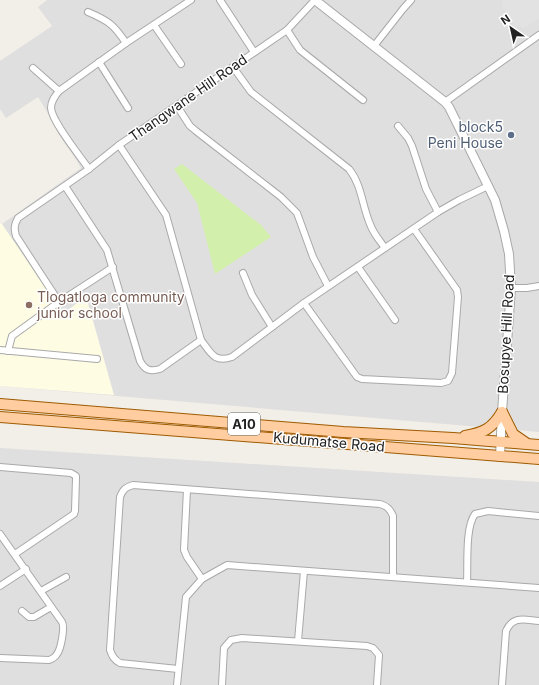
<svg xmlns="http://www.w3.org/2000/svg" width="539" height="685" viewBox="0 0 539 685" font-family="Inter,sans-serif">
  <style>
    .residential { fill: #e0dfdf }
    .education { fill: #fffce4 }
    .grass { fill: #d3efac }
    .parking { fill: #e2e2e2 }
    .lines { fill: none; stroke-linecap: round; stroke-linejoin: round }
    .minor-casing { stroke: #a9a9a9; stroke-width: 8 }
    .tertiary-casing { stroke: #a9a9a9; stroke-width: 10 }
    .primary-casing { stroke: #9f5b00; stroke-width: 12 }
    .minor { stroke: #fff; stroke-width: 6 }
    .tertiary { stroke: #fff; stroke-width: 8 }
    .primary { stroke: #ffcda0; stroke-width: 10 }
    .service-dot { fill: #5c6f8a; stroke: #fff; stroke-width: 1.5 }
    .education-dot { fill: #8d6e63; stroke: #fff; stroke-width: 1.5 }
    .labels { text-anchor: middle; stroke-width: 3; stroke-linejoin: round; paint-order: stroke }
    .shield { fill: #fff; stroke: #646464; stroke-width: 1 }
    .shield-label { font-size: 13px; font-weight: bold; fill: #222 }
    .street-label { font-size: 14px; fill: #222; stroke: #fff }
    .service-label { font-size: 14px; fill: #4e5e75; stroke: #fff; text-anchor: end }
    .education-label { font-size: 14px; fill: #785e54; stroke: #fff; text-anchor: start }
  </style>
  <rect width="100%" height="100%" fill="#f2eee8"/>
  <!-- residential -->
  <g class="residential">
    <path d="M47,0H539V432L0,386V223L2,224L81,168L38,97L6,118L0,109V61L52,26L38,7Z"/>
    <path d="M0,448L539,482V685H0Z"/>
  </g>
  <!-- education -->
  <path class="education" d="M0,223L2,224L63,314L86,296L114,395L0,386Z"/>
  <!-- grass -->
  <path class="grass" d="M182,164L261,225L271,237L215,274L197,203L174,169Z"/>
  <!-- parking -->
  <path class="parking" d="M502,0H539V19L523,28L519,25L515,27L502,6Z"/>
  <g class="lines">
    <!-- minor casing -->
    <g class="minor-casing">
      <g id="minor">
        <path d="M220,0L254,52"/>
        <path d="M88,12C109,21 114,25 126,43"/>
        <path d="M154,25L181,64"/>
        <path d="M287,30L300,50L363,100"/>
        <path d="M374,46L403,9L411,0"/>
        <path d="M99,62L128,108"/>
        <path d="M233,67L251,92L349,169C362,185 362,206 370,224C373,233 380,241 385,248"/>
        <path d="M33,68L59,91"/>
        <path d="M445,102L539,35"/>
        <path d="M177,106L190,126L196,131L281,197L297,213L313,257L328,286"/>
        <path d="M398,126L408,138L412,146L426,189L438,212"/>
        <path d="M119,145L166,215L201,340C211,353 214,363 232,357L304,303L438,212L459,200L488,186"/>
        <path d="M89,169C80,156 52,122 51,108C51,101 55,96 59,91L126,43L191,0"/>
        <path d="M65,186L107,250L140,361C145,370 150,372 160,369L201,340"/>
        <path d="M358,267L395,320"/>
        <path d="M243,273L252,295L272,327"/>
        <path d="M511,288H527L539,286"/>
        <path d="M59,302L16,236C14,229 14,225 18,218L89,169L119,145L287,30L315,0"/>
        <path d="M304,303L357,377L362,379L441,383L448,381L452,373L458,297L457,290L414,229"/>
        <path d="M0,350L97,359"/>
        <path d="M8,351L12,336L59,302L113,267"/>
        <path d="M0,467L71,473L76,476V478L75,511L74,514L15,554"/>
        <path d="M187,490L184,550L187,557L202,579"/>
        <path d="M0,534L62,622C65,627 61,649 57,654C55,658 52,659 49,660L0,658"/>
        <path d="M467,582C468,564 465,527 475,514L488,511L539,516"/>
        <path d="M0,586L26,569"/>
        <path d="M41,591L66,577"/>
        <path d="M22,611L29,617H34L51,607"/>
        <path d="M298,641L304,571"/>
        <path d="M178,669L120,663C114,660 112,656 110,650L120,497C123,489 126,487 133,485L380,504C387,506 390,509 393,516V576"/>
        <path d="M177,685L186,597L202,579L227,565L539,588"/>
        <path d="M222,685L224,648L231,640L242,638L367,646L373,648L379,655L377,685"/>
        <path d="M502,685L506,631C513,615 525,620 539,621"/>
      </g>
    </g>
    <!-- tertiary casing -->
    <g class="tertiary-casing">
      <path id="tertiary" d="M315,0L445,102L449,107L495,200L504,231L509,254L511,288L502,412L500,457"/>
    </g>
    <!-- primary casing -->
    <g class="primary-casing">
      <g id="primary">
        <path d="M0,404L343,432L453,438L539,445"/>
        <path d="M502,412L513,434L526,443"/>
        <path d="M0,417L539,459"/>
        <path d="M465,436C483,433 492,429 502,412"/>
      </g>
    </g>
    <!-- minor -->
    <use href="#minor" class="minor"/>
    <!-- tertiary -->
    <use href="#tertiary" class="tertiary"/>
    <!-- primary -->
    <use href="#primary" class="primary"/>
  </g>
  <!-- markers -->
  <circle class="service-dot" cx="511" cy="135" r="4"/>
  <circle class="education-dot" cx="29" cy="305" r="4"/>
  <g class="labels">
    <!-- shield labels -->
    <rect class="shield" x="228" y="413" width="32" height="22" rx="3"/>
    <g class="shield-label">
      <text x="244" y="429">A10</text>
    </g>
    <!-- street labels -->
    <g class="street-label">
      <text transform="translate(188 98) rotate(-35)" y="5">Thangwane Hill Road</text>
      <text transform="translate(506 334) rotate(-87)" y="5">Bosupye Hill Road</text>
      <text transform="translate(329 442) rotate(5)" y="5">Kudumatse Road</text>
    </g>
    <!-- service labels -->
    <g class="service-label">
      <text x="503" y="132">block5<tspan x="503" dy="16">Peni House</tspan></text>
    </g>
    <!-- education labels -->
    <g class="education-label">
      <text x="37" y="302">Tlogatloga community<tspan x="37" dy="16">junior school</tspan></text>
    </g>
  </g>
  <!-- north arrow -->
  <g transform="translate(511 28) rotate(326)" stroke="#ffffff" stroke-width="3" paint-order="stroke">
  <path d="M0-3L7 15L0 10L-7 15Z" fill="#222222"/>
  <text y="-6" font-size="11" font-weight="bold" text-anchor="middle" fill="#222222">N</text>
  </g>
</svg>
